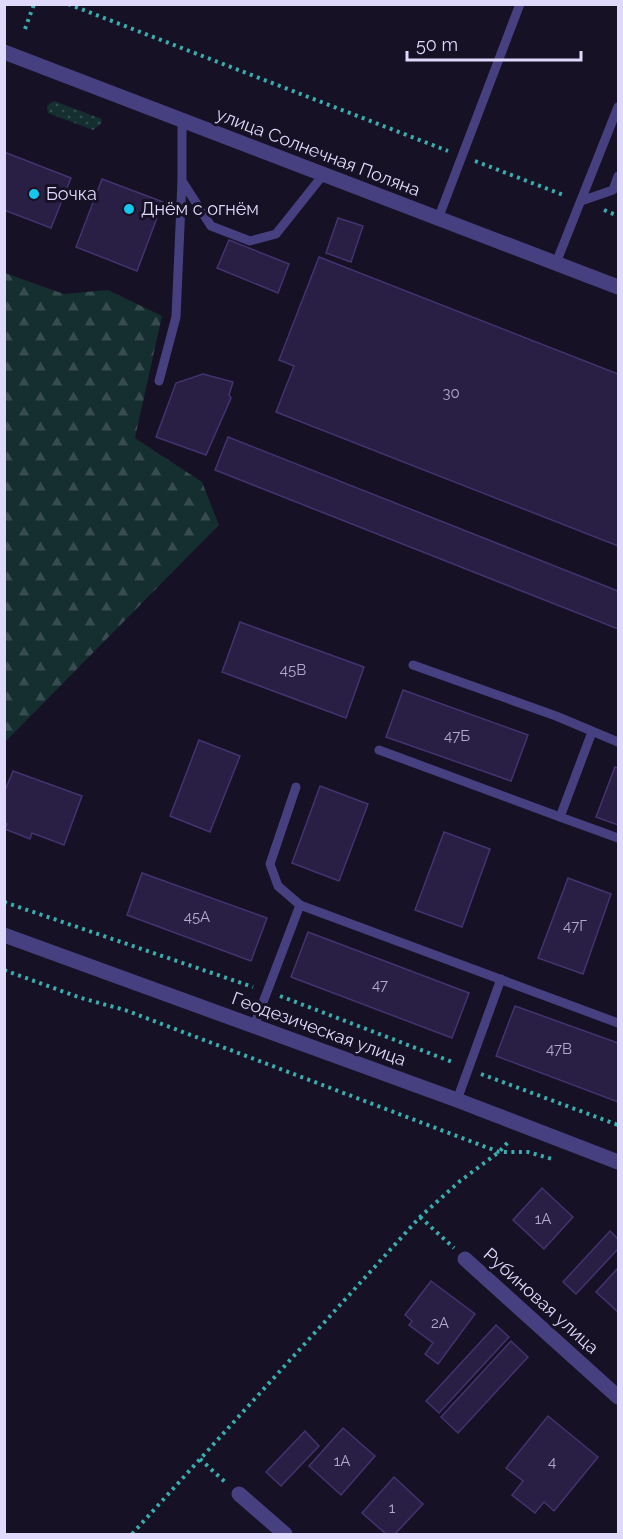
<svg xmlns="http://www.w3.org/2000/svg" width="623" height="1539" viewBox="0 0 623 1539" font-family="Raleway,sans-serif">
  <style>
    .grass { fill: url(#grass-dots) }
    .forest { fill: url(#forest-firs) }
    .building { fill: #291f45; stroke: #43336f; stroke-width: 1.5 }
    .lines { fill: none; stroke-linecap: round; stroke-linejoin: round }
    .path { stroke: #3aaeaf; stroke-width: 4; stroke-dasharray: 3 4.5; stroke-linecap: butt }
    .service { stroke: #474080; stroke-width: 9 }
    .minor { stroke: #474080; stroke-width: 15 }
    .tertiary { stroke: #474080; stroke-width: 15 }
    .poi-dot { fill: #15c7ec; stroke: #161125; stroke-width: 2 }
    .labels { text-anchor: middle; stroke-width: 6; stroke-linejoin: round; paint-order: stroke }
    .number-label { font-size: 15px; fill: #b2aace }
    .street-label { font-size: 18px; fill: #dfd9fc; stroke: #161125 }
    .poi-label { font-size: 18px; fill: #dfd9fc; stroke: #161125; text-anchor: start }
  </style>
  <defs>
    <pattern id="grass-dots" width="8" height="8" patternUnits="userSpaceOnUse" patternTransform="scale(1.5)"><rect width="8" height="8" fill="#152e2f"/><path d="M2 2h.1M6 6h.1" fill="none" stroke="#374c4e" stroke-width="1.8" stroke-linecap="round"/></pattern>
    <pattern id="forest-firs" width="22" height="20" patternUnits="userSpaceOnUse" patternTransform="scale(1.5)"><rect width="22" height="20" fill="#152e2f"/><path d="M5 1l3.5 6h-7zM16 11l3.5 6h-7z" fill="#374c4e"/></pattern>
  </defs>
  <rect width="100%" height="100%" fill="#161125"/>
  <!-- grass -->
  <path class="grass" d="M54,101L102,119L101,124L93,130L48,113L47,107L50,103Z"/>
  <!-- forest -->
  <path class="forest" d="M5,273L64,294L108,290L162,316L135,438L202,482L219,525L5,742Z"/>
  <!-- building -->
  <g class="building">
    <path d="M4,152L71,178L51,228L4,210Z"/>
    <path d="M102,179L163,202L137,271L76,247Z"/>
    <path d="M338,218L363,226L351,262L326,253Z"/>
    <path d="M229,240L289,264L278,293L217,268Z"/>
    <path d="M319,257L618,374V546L276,412L294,366L279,360Z"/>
    <path d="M203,374L233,382L229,395L231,398L206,455L156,437L176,383Z"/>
    <path d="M228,437L618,591V629L215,470Z"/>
    <path d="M240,622L364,667L346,718L222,672Z"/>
    <path d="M403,690L528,735L511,781L386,737Z"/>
    <path d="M199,740L240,756L210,832L170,816Z"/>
    <path d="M615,767L618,768V825L596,817Z"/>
    <path d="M13,771L82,796L64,845L32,833L30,839L5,829L7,824L4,823V793Z"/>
    <path d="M320,786L368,804L339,881L292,863Z"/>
    <path d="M444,832L490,849L462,927L415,910Z"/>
    <path d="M142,873L267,918L251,961L127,915Z"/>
    <path d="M568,878L611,894L583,974L538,958Z"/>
    <path d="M308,932L469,993L452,1038L291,977Z"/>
    <path d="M515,1006L618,1043V1102L496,1056Z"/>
    <path d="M542,1188L573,1217L544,1249L513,1220Z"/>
    <path d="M610,1231L618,1239V1249L576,1294L563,1282Z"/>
    <path d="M618,1268V1312L596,1292Z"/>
    <path d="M431,1281L475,1314L438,1364L425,1354L433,1343L409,1325L412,1321L405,1315Z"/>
    <path d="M496,1325L509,1337L439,1413L426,1401Z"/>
    <path d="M511,1341L528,1357L458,1433L441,1417Z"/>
    <path d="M548,1416L598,1457L554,1511L544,1502L535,1513L512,1495L523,1481L506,1468Z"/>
    <path d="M343,1428L375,1456L341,1495L309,1466Z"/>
    <path d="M305,1431L319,1446L281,1486L266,1472Z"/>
    <path d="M394,1477L423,1504L395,1534H386L362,1513Z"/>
  </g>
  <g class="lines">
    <!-- path -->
    <g class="path">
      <path d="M68,4L448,151"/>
      <path d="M25,29L34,4"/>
      <path d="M475,161L566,196"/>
      <path d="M604,210L618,216"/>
      <path d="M4,902L253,987"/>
      <path d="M4,970L81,998L125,1010L499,1152H528L552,1159"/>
      <path d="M280,996L455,1063"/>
      <path d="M481,1074L618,1125"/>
      <path d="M420,1217L454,1248"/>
      <path d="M200,1459L225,1482"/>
      <path d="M132,1534L420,1217L460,1181L499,1152L510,1140"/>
    </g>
    <!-- service -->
    <g class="service">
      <path d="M182,120V181L211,226L250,241L276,234L323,175"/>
      <path d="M581,201L613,190L618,176"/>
      <path d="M438,219L520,4"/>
      <path d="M556,263L618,107"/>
      <path d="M159,381L176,317L182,181"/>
      <path d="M413,665L556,716L618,742"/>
      <path d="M592,732L560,817L618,838"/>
      <path d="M379,750L560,817"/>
      <path d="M296,787L270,864L278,886L300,905"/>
      <path d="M254,1026L300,905L618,1023"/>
      <path d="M457,1100L501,979"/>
    </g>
    <!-- minor -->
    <g class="minor">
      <path d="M4,935L457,1100L618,1162"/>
      <path d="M465,1259L618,1397"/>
      <path d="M239,1494L285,1534"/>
    </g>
    <!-- tertiary -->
    <path class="tertiary" d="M4,52L618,287"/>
  </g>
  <!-- markers -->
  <g class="poi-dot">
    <circle cx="34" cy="194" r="6"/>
    <circle cx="129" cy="209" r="6"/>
  </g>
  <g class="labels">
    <!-- number labels -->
    <g class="number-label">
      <text x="451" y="398">30</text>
      <text x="293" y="675">45В</text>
      <text x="457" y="741">47Б</text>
      <text x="197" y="922">45А</text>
      <text x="575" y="931">47Г</text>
      <text x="380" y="990">47</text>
      <text x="559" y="1054">47В</text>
      <text x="543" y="1224">1А</text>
      <text x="440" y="1328">2А</text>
      <text x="342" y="1466">1А</text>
      <text x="552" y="1467">4</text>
      <text x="392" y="1513">1</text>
    </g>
    <!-- street labels -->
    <g class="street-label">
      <text transform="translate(318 152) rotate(21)" y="6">улица Солнечная Поляна</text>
      <text transform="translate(319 1029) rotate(20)" y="6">Геодезическая улица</text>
      <text transform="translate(541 1301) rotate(42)" y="6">Рубиновая улица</text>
    </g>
    <!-- poi labels -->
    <g class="poi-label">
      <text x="46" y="200">Бочка</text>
      <text x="141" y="215">Днём с огнём</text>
    </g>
  </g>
  <!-- border -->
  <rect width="623" height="1539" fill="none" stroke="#dfd9fc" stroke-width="12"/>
  <!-- scale -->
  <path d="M407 51v9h174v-9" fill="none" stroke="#dfd9fc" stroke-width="3"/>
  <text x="416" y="51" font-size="18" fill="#dfd9fc" stroke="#161125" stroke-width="4.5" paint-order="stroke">50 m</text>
</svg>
